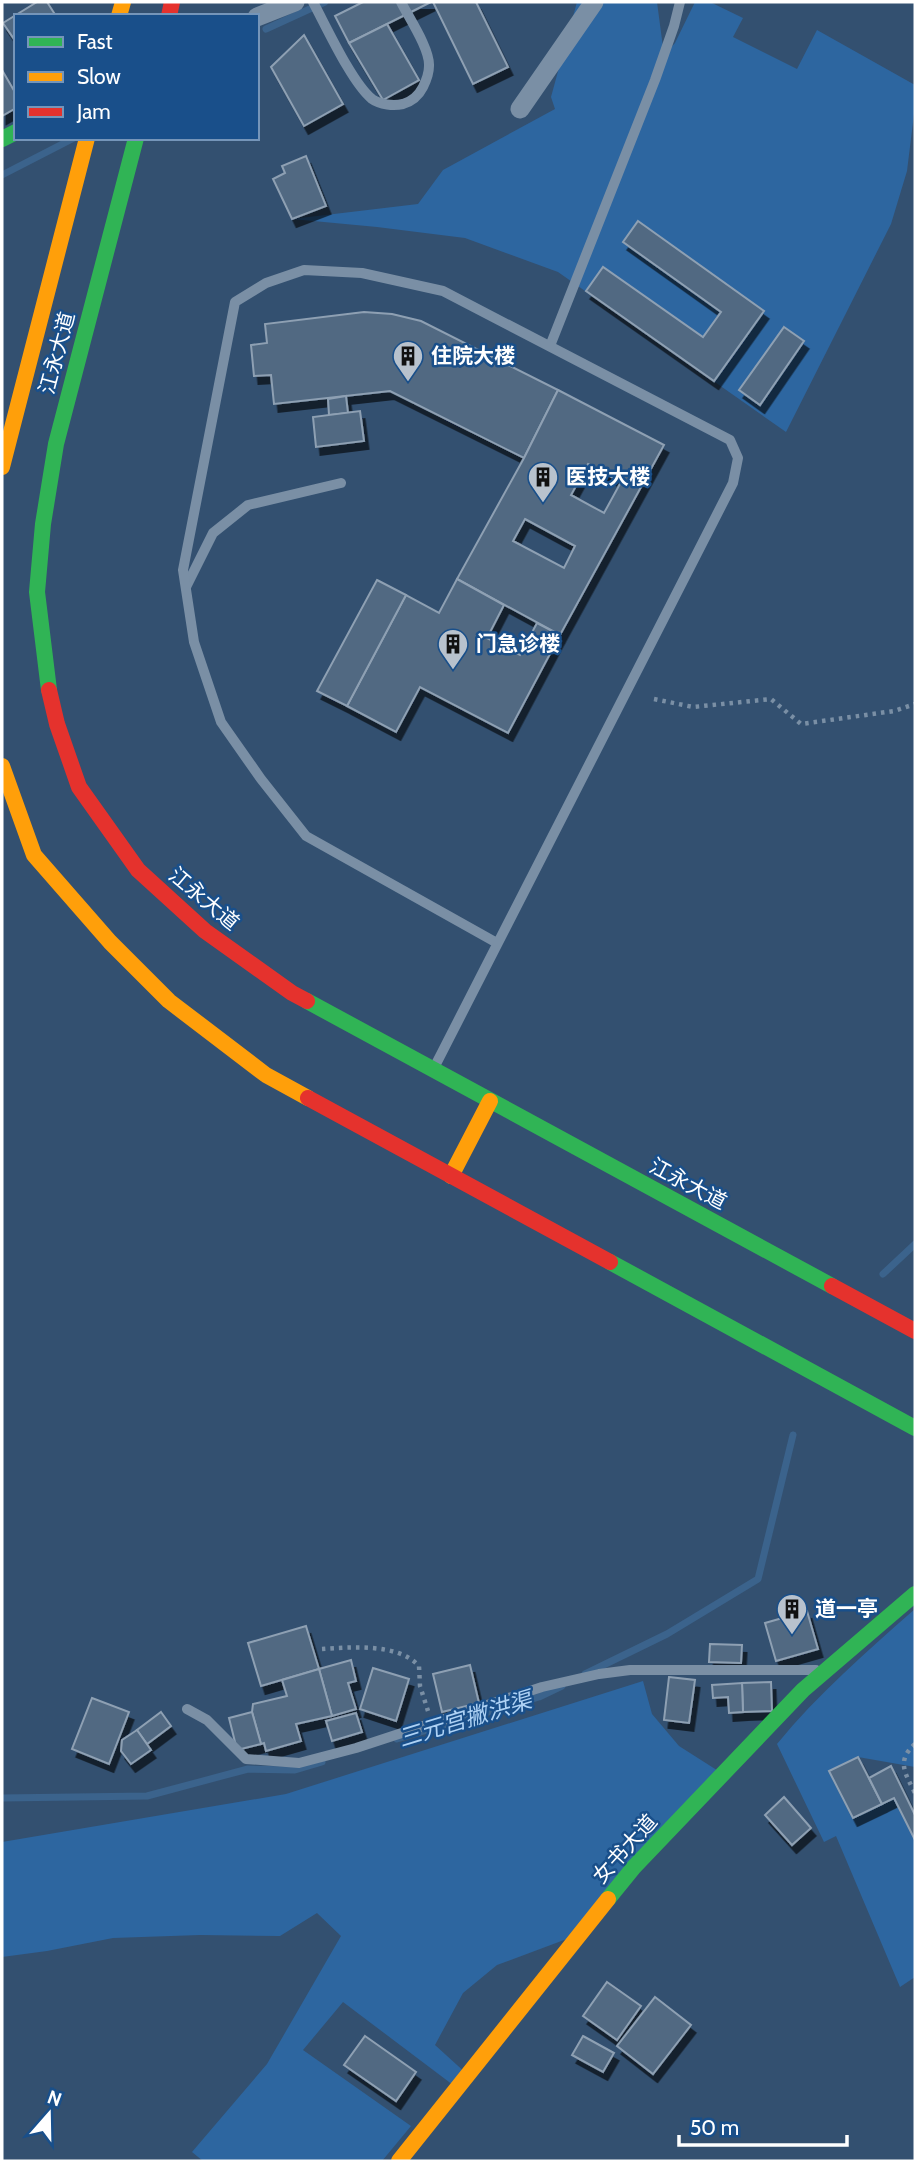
<svg xmlns="http://www.w3.org/2000/svg" width="917" height="2163" viewBox="0 0 917 2163" font-family="Cabin,'Noto Sans SC',sans-serif">
  <style>
    .green { fill: #2d66a0 }
    .lines { fill: none; stroke-linecap: round; stroke-linejoin: round }
    .stream { stroke: #3b638c; stroke-width: 7 }
    .building { fill: #516982; stroke: #8ea0b3; stroke-width: 2; fill-rule: evenodd; filter: url(#shadow) }
    .path { stroke: #7a8fa5; stroke-width: 4.5; stroke-dasharray: 3.5 5; stroke-linecap: butt }
    .lane { stroke: #7a8fa5; stroke-width: 10 }
    .street { stroke: #7a8fa5; stroke-width: 19 }
    .fast { stroke: #30b455; stroke-width: 16 }
    .slow { stroke: #ff9f0a; stroke-width: 16 }
    .jam { stroke: #e5322d; stroke-width: 16 }
    .labels { text-anchor: middle; stroke-width: 5; stroke-linejoin: round; paint-order: stroke }
    .street-label { font-size: 21px; fill: #fff; stroke: #194f8a }
    .poi-label { font-size: 21px; font-weight: bold; fill: #fff; stroke: #194f8a; text-anchor: start }
    .water-label { font-size: 23px; font-style: italic; fill: #aed2f5; stroke: #194f8a }
  </style>
  <defs>
    <filter id="shadow"><feDropShadow dx="4.5" dy="8" stdDeviation="0" flood-color="#0009"/></filter>
  </defs>
  <rect width="100%" height="100%" fill="#335070"/>
  <!-- green -->
  <g class="green">
    <path d="M577,2H657L664,55L675,43L695,2H710L743,18L733,37L797,69L817,30L915,85V106L907,171L891,224L786,432L558,272L465,238L377,227L292,219L418,204L443,170L555,109L551,97Z"/>
    <path d="M915,1609V1767L858,1757L830,1771L853,1818L894,1798L915,1840V1977L900,1987L836,1836L824,1842L777,1744C818,1694 866,1652 915,1609Z"/>
    <path d="M643,1681L652,1714L679,1746L723,1774L580,1934L497,1965L463,1993L435,2045L468,2075L457,2088L343,2002L303,2050L411,2126L382,2161H203L192,2152L267,2064L341,1936L317,1913L280,1936L200,1935L113,1938L47,1951L2,1957V1842L286,1794Z"/>
  </g>
  <g class="lines">
    <!-- stream -->
    <g class="stream">
      <path d="M266,29L325,2"/>
      <path d="M2,175L74,138"/>
      <path d="M883,1274L915,1244"/>
      <path d="M585,1674L667,1634L758,1579L793,1435"/>
      <path d="M397,1739L539,1697L562,1686"/>
      <path d="M2,1798L147,1796L248,1769L295,1770L322,1762"/>
    </g>
  </g>
  <!-- building -->
  <g class="building">
    <path d="M37,2H47L56,16H16V42L3,23Z"/>
    <path d="M363,2H431L349,43L335,16Z"/>
    <path d="M433,2H476L508,67L473,84Z"/>
    <path d="M387,24L419,80L383,100L349,43Z"/>
    <path d="M304,35L343,104L304,126L271,67Z"/>
    <path d="M2,70L16,94V108L2,116Z"/>
    <path d="M306,156L326,206L292,219L273,179L285,173L282,166Z"/>
    <path d="M638,221L764,311L714,381L586,291L603,267L703,337L721,312L623,242Z"/>
    <path d="M364,312L392,314L421,321L558,390L524,458L390,391L274,404L271,375L254,376L251,345L267,343L265,324Z"/>
    <path d="M784,327L804,341L760,405L739,390Z"/>
    <path d="M558,390L664,445L560,635L457,579L524,458ZM588,464L621,482L604,513L571,495ZM525,519L575,546L564,568L513,541Z"/>
    <path d="M346,396L348,413L329,415L328,399Z"/>
    <path d="M360,411L364,441L316,447L313,417Z"/>
    <path d="M457,579L504,605L487,638L520,655L537,623L560,635L508,733L420,687L396,732L347,706L406,595L439,613Z"/>
    <path d="M377,580L406,595L347,706L317,691Z"/>
    <path d="M807,1611L818,1649L776,1661L765,1623Z"/>
    <path d="M306,1626L319,1669L261,1686L248,1643Z"/>
    <path d="M710,1644L742,1645L741,1663L709,1662Z"/>
    <path d="M351,1660L356,1681L348,1683L356,1709L332,1716L319,1669Z"/>
    <path d="M470,1665L479,1703L442,1712L433,1674Z"/>
    <path d="M373,1668L409,1679L396,1721L360,1709Z"/>
    <path d="M319,1669L332,1716L296,1724L301,1741L266,1751L264,1743L261,1744L252,1712L253,1704L287,1696L282,1680Z"/>
    <path d="M669,1677L695,1680L689,1723L664,1720Z"/>
    <path d="M771,1682L772,1711L743,1712L742,1683Z"/>
    <path d="M742,1683L743,1712L729,1713L728,1697L713,1698L712,1685Z"/>
    <path d="M92,1698L129,1712L109,1764L72,1749Z"/>
    <path d="M161,1712L171,1726L147,1744L137,1730Z"/>
    <path d="M252,1712L261,1744L237,1750L229,1718Z"/>
    <path d="M356,1713L362,1732L332,1741L326,1721Z"/>
    <path d="M137,1730L151,1750L131,1764L121,1751L122,1740Z"/>
    <path d="M858,1757L882,1804L853,1818L829,1771Z"/>
    <path d="M891,1766L915,1815V1840L894,1798L882,1804L869,1778Z"/>
    <path d="M784,1797L811,1828L792,1845L765,1815Z"/>
    <path d="M607,1982L641,2006L617,2040L583,2016Z"/>
    <path d="M655,1997L691,2025L653,2074L617,2046Z"/>
    <path d="M365,2036L416,2072L396,2101L344,2065Z"/>
    <path d="M583,2036L614,2053L603,2072L572,2055Z"/>
  </g>
  <g class="lines">
    <!-- path -->
    <g class="path">
      <path d="M654,699L693,707L771,699L801,724L894,711L915,704"/>
      <path d="M322,1649C351,1647 398,1643 419,1666L420,1686L428,1711"/>
      <path d="M915,1744C896,1761 905,1773 915,1793"/>
    </g>
    <!-- lane -->
    <g class="lane">
      <path d="M313,2C326,26 352,83 372,99C380,105 394,106 403,104C413,101 419,95 423,87C426,81 429,72 429,66C430,49 409,18 401,2"/>
      <path d="M550,346L655,80L674,26L680,2"/>
      <path d="M186,587L213,533L248,505L341,483"/>
      <path d="M435,1066L733,483L738,458L730,440L443,291L362,273L304,270L266,283L235,302L183,570L194,642L221,722L261,779L306,836L497,943"/>
      <path d="M187,1709L207,1720L246,1759L299,1763L356,1748L542,1687L599,1674L630,1670H816"/>
    </g>
    <!-- street -->
    <g class="street">
      <path d="M257,17L295,2"/>
      <path d="M520,109L594,2"/>
    </g>
    <!-- fast -->
    <g class="fast">
      <path d="M2,139L16,132"/>
      <path d="M49,690L37,592L43,524L56,444L136,138"/>
      <path d="M307,1001L832,1286"/>
      <path d="M610,1262L915,1428"/>
      <path d="M608,1899L634,1867L803,1690L915,1594"/>
    </g>
    <!-- slow -->
    <g class="slow">
      <path d="M119,16L123,2"/>
      <path d="M2,467L87,138"/>
      <path d="M2,766L34,855L110,942L169,1001L266,1075L308,1098"/>
      <path d="M451,1176L490,1101"/>
      <path d="M399,2161L608,1899"/>
    </g>
    <!-- jam -->
    <g class="jam">
      <path d="M169,16L172,2"/>
      <path d="M49,690L57,724L79,787L138,870L205,931L292,993L307,1001"/>
      <path d="M308,1098L610,1262"/>
      <path d="M832,1286L915,1331"/>
    </g>
  </g>
  <!-- icons -->
  <defs>
    <g id="building-pin" transform="scale(1.575)"><path d="M0 17L-7.5 6A9.5 9.5 0 1 1 7.5 6Z" fill="#b8c2cd" stroke="#194f8a"/><path d="M-4-6H4V6H1V3H-1V6H-4ZM-2.5-4.3h1.7v1.8h-1.7ZM.8-4.3h1.7v1.8H.8ZM-2.5-1h1.7V.8h-1.7ZM.8-1h1.7V.8H.8Z" fill="#111"/></g>
  </defs>
  <g fill-rule="evenodd">
    <use href="#building-pin" x="408" y="356"/>
    <use href="#building-pin" x="543" y="477"/>
    <use href="#building-pin" x="453" y="644"/>
    <use href="#building-pin" x="792" y="1609"/>
  </g>
  <g class="labels">
    <!-- street labels -->
    <g class="street-label">
      <text transform="translate(57 353) rotate(-75)" y="7">江永大道</text>
      <text transform="translate(204 899) rotate(40)" y="7">江永大道</text>
      <text transform="translate(688 1184) rotate(28)" y="7">江永大道</text>
      <text transform="translate(625 1849) rotate(-48)" y="7">女书大道</text>
    </g>
    <!-- poi labels -->
    <g class="poi-label">
      <text x="431" y="363">住院大楼</text>
      <text x="566" y="484">医技大楼</text>
      <text x="476" y="651">门急诊楼</text>
      <text x="815" y="1616">道一亭</text>
    </g>
    <!-- water labels -->
    <g class="water-label">
      <text transform="translate(465 1719) rotate(-17)" y="8">三元宫撇洪渠</text>
    </g>
  </g>
  <!-- border -->
  <rect width="917" height="2163" fill="none" stroke="#ffffff" stroke-width="7"/>
  <!-- legend -->
  <rect x="14" y="14" width="245" height="126" fill="#194f8a" stroke="#7595b9" stroke-width="2"/>
  <rect x="28" y="37" width="35" height="10" fill="#30b455" stroke="#7595b9" stroke-width="2"/>
  <text x="77" y="49" font-size="21" fill="#ffffff">Fast</text>
  <rect x="28" y="72" width="35" height="10" fill="#ff9f0a" stroke="#7595b9" stroke-width="2"/>
  <text x="77" y="84" font-size="21" fill="#ffffff">Slow</text>
  <rect x="28" y="107" width="35" height="10" fill="#e5322d" stroke="#7595b9" stroke-width="2"/>
  <text x="77" y="119" font-size="21" fill="#ffffff">Jam</text>
  <!-- north arrow -->
  <g transform="translate(49 2114) rotate(20)" stroke="#194f8a" stroke-width="5" paint-order="stroke">
  <path d="M0-5L12 26L0 18L-12 26Z" fill="#ffffff"/>
  <text y="-10" font-size="19" font-weight="bold" text-anchor="middle" fill="#ffffff">N</text>
  </g>
  <!-- scale -->
  <path d="M679 2135v10h168v-10" fill="none" stroke="#ffffff" stroke-width="3.5"/>
  <text x="690" y="2135" font-size="21" fill="#ffffff" stroke="#194f8a" stroke-width="5" paint-order="stroke">50 m</text>
</svg>
